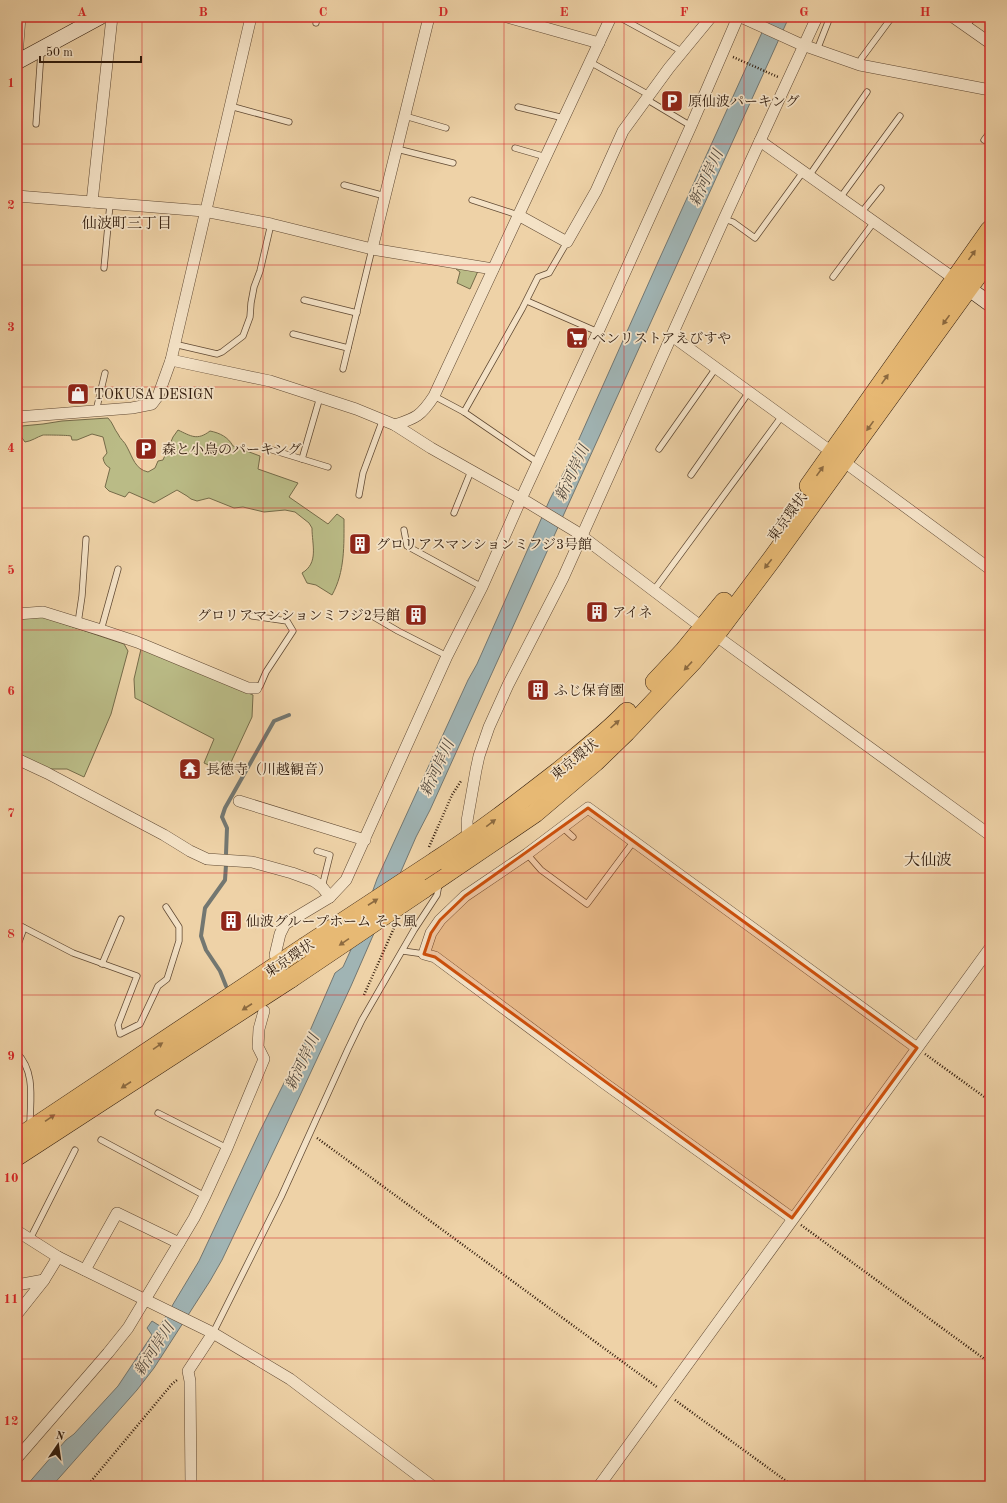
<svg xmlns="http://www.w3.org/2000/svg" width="1007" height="1503" viewBox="0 0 1007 1503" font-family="'Old Standard TT','Noto Serif JP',serif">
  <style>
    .green { fill: #babb86; stroke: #756b49 }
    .water { fill: #a0b4b4; stroke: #737771 }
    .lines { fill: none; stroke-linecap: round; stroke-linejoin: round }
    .stream { stroke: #737771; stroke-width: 4 }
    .lane-casing { stroke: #604933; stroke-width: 7 }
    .street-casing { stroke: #604933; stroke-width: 12 }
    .secondary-casing { stroke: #301b0c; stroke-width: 16 }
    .highway-casing { stroke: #301b0c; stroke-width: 20 }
    .path { stroke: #301b0c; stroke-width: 2.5; stroke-dasharray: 1 2; stroke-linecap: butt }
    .lane { stroke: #f4e2c6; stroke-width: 5.5 }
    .street { stroke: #f4e2c6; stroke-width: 11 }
    .secondary { stroke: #f4e2c6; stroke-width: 15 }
    .highway { stroke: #e7b974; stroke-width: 19 }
    .highway-bridge-casing { stroke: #301b0c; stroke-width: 20; stroke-linecap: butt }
    .highway-bridge { stroke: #e7b974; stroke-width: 19 }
    .oneway { fill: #8c6a40 }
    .marked { fill: #cc500c; fill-opacity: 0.2; stroke: #cc500c; stroke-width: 3; stroke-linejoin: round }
    .grid { fill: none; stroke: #d62828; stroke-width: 1; stroke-opacity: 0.55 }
    .labels { text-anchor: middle; stroke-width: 3.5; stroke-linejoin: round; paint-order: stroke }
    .poi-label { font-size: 14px; fill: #301b0c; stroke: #f4e2c6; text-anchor: start }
    .street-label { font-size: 14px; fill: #301b0c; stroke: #f4e2c6 }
    .water-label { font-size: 15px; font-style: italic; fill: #52493e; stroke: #f4e2c6 }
    .neighbourhood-label { font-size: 15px; fill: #301b0c; stroke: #f4e2c6 }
    .quarter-label { font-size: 16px; fill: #301b0c; stroke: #f4e2c6 }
    .neatline { fill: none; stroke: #d62828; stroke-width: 1.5 }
    .grid-label { font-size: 13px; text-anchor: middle; font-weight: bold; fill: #d62828 }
  </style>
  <rect width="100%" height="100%" fill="#eed2a7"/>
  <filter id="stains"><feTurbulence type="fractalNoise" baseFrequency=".005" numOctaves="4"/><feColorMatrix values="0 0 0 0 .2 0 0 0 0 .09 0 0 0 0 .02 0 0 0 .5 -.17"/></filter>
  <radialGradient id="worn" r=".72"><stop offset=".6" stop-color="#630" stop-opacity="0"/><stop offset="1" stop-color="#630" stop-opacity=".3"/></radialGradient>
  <!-- green -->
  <g class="green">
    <path d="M459,266L478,271L470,289L457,283L460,272L456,269Z"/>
    <path d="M108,418C113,423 114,429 118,434C120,439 125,442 127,447C133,458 135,469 148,472L155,468L158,461L163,460L173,437L178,430C191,436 197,441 210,431C220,433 228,437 233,446L260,456L258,469L298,483L289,497L328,524L337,514L344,519C344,545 345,572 332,595L316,585L307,583L302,573C319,563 312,545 312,528L309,523L295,512L285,510L264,512L243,507L234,508L209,498L197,501L191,499L187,496L177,490L154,503L129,492L125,497L109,491L105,487L110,468C106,466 104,463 103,458L107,453L103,437L92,434L77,440H72L71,436C68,435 44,435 43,435C37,437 32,441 25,442L17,431V428L22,426L43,424L62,421Z"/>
    <path d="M43,617L124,644L128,651L111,714L84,777L67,769H46L17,754V619Z"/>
    <path d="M141,649L155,654L253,695L252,717L226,773L204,763L214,739L135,698L134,679Z"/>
  </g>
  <!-- water -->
  <path class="water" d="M769,17H789L430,810L416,837L351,986L282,1134L222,1260L210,1281L154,1368L137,1390L52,1486H26L66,1440L74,1434L118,1386L152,1335L147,1328L152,1321L160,1326L199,1261L260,1131L309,1033L335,973L343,967L354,943L377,879L468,680L477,664L550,499L567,466L658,262Z"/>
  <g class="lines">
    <!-- stream -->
    <g class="stream">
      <path d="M226,854L227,828L222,817L225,808L274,721L289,715"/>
      <path d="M226,865L225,880L205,908L201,936L206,950L220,971L226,986"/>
    </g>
    <!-- lane casing -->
    <g class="lane-casing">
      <g id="lane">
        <path d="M619,17L683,52"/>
        <path d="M316,23L317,17"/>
        <path d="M966,27L973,17"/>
        <path d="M817,50L830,17"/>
        <path d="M590,62L649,95"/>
        <path d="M860,65L861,59L892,17"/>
        <path d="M646,99L691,126"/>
        <path d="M230,106L289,122"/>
        <path d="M518,107L564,118"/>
        <path d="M405,116L446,128"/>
        <path d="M36,124L41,52"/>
        <path d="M984,140L990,132"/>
        <path d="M515,148L546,157"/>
        <path d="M397,149L453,163"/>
        <path d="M809,176L867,92"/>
        <path d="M344,185L385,196"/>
        <path d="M840,198L900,116"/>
        <path d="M472,200L518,215"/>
        <path d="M861,213L881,188"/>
        <path d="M724,219L733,222L755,238L803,172"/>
        <path d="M104,268L110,204"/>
        <path d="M833,277L874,222"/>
        <path d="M304,300L357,313"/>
        <path d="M527,301L598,332"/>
        <path d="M293,334L348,348"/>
        <path d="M174,344L217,354L222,352L243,336L250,317L251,303L254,287L260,271L271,224"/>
        <path d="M343,369L372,249"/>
        <path d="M434,396L464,412L537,462"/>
        <path d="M96,411L105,373"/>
        <path d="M464,412L522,309L538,277L549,273L567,242"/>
        <path d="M269,449L328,467"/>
        <path d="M659,449L716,368"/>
        <path d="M302,459L320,397"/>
        <path d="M691,475L749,392"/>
        <path d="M359,495L363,473L383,419"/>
        <path d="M454,513L471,471"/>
        <path d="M404,530L407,546L482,587"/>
        <path d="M654,590L782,416"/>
        <path d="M252,616L287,621L293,631L266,672L260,686L256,688"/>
        <path d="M374,617L398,631L447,656"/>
        <path d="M78,623L82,596L86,539"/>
        <path d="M101,630L118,569"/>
        <path d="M562,827L573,837"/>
        <path d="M317,851L330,855L322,887"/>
        <path d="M527,854L541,870L587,904L634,841"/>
        <path d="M17,924L73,953L137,976L118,1025L120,1034L140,1024L158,986L167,979L179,941V927L166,907"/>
        <path d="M17,947L24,928"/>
        <path d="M403,951L424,954"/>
        <path d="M102,964L121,919"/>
        <path d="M17,1053C36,1072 30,1101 30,1125"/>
        <path d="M158,1113L227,1148"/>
        <path d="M101,1140L205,1196"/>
        <path d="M30,1239L75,1150"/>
        <path d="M213,1333L281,1197L348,1049L362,1020L414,930L437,895L439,884"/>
      </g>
    </g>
    <!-- street casing -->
    <g class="street-casing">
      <g id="street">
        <path d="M507,17L599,43"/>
        <path d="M741,17L800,44L860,65L990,90"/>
        <path d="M953,17L990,43"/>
        <path d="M17,56L20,17"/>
        <path d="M760,141L959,282"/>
        <path d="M17,196L204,211L271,224L372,249L493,269"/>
        <path d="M92,202L112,17"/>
        <path d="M518,215L567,242L596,191L623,131L669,68L711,17"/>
        <path d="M372,249L429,17"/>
        <path d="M672,336L833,453"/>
        <path d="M171,360L270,381L356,409L395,425L431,448L527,502L575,531L703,628L715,635L990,835"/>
        <path d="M17,417L132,408L152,404L158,396L171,360L251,17"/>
        <path d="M395,425C416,418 421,416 434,396L611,17"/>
        <path d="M843,461L990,569"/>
        <path d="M17,614L43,612L101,630L137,642L248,688H256"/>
        <path d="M17,759L47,773L164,835L190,851L207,859L252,862L292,873L314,881L322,887L330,897"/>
        <path d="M239,801L365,840"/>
        <path d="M468,840L467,821L476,770L479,756L489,727L508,685L563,578L724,219L817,17"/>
        <path d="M275,955L280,934L285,924L330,897L346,880L447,656L482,587L521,499L598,332L691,126L738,17"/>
        <path d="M792,1218L604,1083L435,957L424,954L431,933L440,920L465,896L527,854L588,808L917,1048"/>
        <path d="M17,1231L58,1257L213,1333L290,1379L432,1486"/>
        <path d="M85,1270L117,1213L179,1243"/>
        <path d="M17,1285L44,1280"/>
        <path d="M17,1314L44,1280L58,1257"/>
        <path d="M17,1458L108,1353L128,1328L194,1218L205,1196L227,1148L264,1059L258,1047L259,1029L264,1011"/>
        <path d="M191,1486L190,1381L188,1371L213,1333"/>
        <path d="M599,1486L990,948"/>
      </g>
    </g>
    <!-- secondary casing -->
    <g class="secondary-casing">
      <g id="secondary">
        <path d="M17,62L100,17"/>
        <path d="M968,288L990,304"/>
      </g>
    </g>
    <!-- highway casing -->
    <g class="highway-casing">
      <g id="highway">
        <path d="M809,486L990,230"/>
        <path d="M655,682L684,651L724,602"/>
        <path d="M436,861C478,834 518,803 558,772C581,753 606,734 627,712"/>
        <path d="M423,889L535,813L595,762L626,732L692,662L715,635L772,559L990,258"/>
        <path d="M17,1139L305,947"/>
        <path d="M17,1156L291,978"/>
      </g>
    </g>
    <!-- path -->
    <g class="path">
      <path d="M733,57L778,77"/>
      <path d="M429,847L452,795L461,781"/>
      <path d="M364,995L394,928"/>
      <path d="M925,1054L990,1101"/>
      <path d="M317,1138L657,1387"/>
      <path d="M801,1225L990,1363"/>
      <path d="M675,1400L793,1486"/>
      <path d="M87,1486L172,1384L177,1380"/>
    </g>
    <!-- lane -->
    <use href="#lane" class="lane"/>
    <!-- street -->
    <use href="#street" class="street"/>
    <!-- secondary -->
    <use href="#secondary" class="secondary"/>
    <!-- highway -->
    <use href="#highway" class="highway"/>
    <!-- highway-bridge casing -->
    <g class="highway-bridge-casing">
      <g id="highway-bridge">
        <path d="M305,947L436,861"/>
        <path d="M291,978L423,889"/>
      </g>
    </g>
    <!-- highway-bridge -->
    <use href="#highway-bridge" class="highway-bridge"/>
  </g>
  <!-- one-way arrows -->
  <defs><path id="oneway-solid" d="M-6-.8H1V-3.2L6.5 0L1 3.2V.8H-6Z"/></defs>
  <g class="oneway">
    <use href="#oneway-solid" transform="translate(972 255) rotate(-54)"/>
    <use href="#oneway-solid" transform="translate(946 320) rotate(126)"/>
    <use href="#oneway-solid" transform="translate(885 379) rotate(-55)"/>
    <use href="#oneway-solid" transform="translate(870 426) rotate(126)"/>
    <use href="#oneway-solid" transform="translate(820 471) rotate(-54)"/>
    <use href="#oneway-solid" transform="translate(768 564) rotate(128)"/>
    <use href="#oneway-solid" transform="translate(688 666) rotate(133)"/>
    <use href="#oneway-solid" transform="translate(615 724) rotate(-42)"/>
    <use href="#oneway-solid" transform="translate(491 823) rotate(-37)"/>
    <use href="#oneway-solid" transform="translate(373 902) rotate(-33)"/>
    <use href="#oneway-solid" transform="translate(344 942) rotate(146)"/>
    <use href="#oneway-solid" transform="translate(247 1007) rotate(147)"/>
    <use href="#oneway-solid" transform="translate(158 1046) rotate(-34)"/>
    <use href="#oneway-solid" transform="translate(126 1085) rotate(147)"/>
    <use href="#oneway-solid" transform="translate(50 1118) rotate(-34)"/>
  </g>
  <!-- marked area -->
  <path class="marked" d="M588,808L917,1048L792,1218L435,957L424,954L431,933L440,920L465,896Z"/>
  <!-- grid -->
  <path class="grid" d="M142,17V1486M263,17V1486M383,17V1486M504,17V1486M624,17V1486M744,17V1486M865,17V1486M17,144H990M17,265H990M17,387H990M17,508H990M17,630H990M17,752H990M17,873H990M17,995H990M17,1116H990M17,1238H990M17,1359H990"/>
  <!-- icons -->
  <defs>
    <g id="parking-square" transform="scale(1.15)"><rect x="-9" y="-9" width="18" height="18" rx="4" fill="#8f2418" stroke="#f4e2c6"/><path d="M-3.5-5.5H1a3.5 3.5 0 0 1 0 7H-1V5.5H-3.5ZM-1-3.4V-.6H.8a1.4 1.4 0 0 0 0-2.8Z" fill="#fff"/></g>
    <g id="supermarket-square" transform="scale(1.15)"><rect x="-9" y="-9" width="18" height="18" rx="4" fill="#8f2418" stroke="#f4e2c6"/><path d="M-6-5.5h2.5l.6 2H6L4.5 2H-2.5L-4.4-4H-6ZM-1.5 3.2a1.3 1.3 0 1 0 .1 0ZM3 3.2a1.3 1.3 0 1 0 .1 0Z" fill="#fff"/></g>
    <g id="shop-square" transform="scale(1.15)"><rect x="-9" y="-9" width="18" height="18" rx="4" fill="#8f2418" stroke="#f4e2c6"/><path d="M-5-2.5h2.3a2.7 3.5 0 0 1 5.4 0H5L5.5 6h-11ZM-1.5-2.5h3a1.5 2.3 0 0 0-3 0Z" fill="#fff"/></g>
    <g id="building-square" transform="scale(1.15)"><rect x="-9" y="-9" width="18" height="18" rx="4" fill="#8f2418" stroke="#f4e2c6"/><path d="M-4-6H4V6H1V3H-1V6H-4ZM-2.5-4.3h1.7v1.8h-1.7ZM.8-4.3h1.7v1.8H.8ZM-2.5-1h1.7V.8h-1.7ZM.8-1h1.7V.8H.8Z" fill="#fff"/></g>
    <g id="temple-square" transform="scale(1.15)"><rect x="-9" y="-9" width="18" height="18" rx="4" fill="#8f2418" stroke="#f4e2c6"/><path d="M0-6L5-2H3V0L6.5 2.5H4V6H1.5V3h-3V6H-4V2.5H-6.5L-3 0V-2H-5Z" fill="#fff"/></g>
  </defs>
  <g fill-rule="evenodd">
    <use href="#parking-square" x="672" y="101"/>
    <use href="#supermarket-square" x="577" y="338"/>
    <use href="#shop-square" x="78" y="394"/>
    <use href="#parking-square" x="146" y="449"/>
    <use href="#building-square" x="360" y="544"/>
    <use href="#building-square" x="597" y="612"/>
    <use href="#building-square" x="416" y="615"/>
    <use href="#building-square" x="538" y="690"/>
    <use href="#temple-square" x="190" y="769"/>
    <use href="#building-square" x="231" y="921"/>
  </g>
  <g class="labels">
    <!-- poi labels -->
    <g class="poi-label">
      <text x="688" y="106">原仙波パーキング</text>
      <text x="592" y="343">ベンリストアえびすや</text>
      <text x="94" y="399">TOKUSA DESIGN</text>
      <text x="162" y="454">森と小鳥のパーキング</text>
      <text x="376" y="549">グロリアスマンションミフジ3号館</text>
      <text x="612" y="617">アイネ</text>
      <text x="400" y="620" text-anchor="end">グロリアマンションミフジ2号館</text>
      <text x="554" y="695">ふじ保育園</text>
      <text x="206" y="774">長徳寺（川越観音）</text>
      <text x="246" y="926">仙波グループホーム そよ風</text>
    </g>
    <!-- street labels -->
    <g class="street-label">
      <text transform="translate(787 517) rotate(-54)" y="5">東京環状</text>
      <text transform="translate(574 759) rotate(-39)" y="5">東京環状</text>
      <text transform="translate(289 958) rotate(-34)" y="5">東京環状</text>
    </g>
    <!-- water labels -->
    <g class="water-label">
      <text transform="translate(706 178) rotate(-65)" y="5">新河岸川</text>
      <text transform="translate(572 473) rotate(-65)" y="5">新河岸川</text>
      <text transform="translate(437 768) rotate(-65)" y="5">新河岸川</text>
      <text transform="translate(302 1062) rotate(-65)" y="5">新河岸川</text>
      <text transform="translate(154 1349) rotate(-57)" y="5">新河岸川</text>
    </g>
    <!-- neighbourhood labels -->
    <g class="neighbourhood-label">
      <text x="127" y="228">仙波町三丁目</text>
    </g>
    <!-- quarter labels -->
    <g class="quarter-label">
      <text x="928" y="865">大仙波</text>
    </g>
  </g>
  <!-- margin -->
  <rect width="1007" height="1503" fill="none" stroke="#eed2a7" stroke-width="44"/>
  <!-- north arrow -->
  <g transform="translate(58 1445) rotate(13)" stroke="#f4e2c6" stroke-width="3" paint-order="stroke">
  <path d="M0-3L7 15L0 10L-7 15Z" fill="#301b0c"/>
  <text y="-6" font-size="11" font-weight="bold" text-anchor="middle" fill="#301b0c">N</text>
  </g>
  <!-- scale -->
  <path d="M40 56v6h101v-6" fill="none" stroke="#301b0c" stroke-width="2"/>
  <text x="46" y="56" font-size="12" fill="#301b0c" stroke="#f4e2c6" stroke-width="3" paint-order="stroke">50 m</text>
  <rect x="22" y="22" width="963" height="1459" class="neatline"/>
  <g class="grid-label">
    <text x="82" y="16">A</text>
    <text x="203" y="16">B</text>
    <text x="323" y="16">C</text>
    <text x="443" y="16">D</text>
    <text x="564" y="16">E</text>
    <text x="684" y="16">F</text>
    <text x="804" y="16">G</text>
    <text x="925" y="16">H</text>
    <text x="11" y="87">1</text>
    <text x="11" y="209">2</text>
    <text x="11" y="331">3</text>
    <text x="11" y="452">4</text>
    <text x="11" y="574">5</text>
    <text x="11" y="695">6</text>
    <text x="11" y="817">7</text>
    <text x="11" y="938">8</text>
    <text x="11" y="1060">9</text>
    <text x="11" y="1182">10</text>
    <text x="11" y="1303">11</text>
    <text x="11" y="1425">12</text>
  </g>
  <rect width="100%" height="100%" filter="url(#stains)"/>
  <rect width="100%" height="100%" fill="url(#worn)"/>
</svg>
